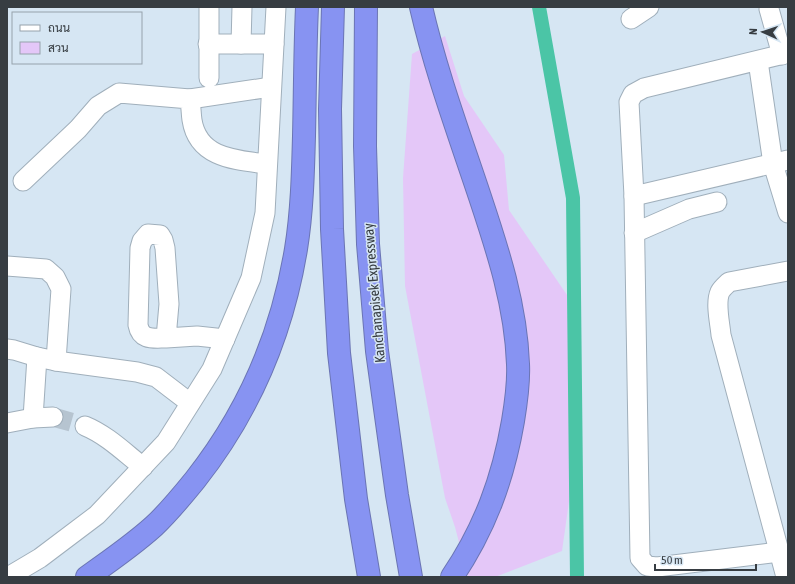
<svg xmlns="http://www.w3.org/2000/svg" width="795" height="584" viewBox="0 0 795 584" font-family="'Asap Condensed',Sarabun,sans-serif">
  <style>
    .green { fill: #e4c7f8 }
    .lines { fill: none; stroke-linecap: round; stroke-linejoin: round }
    .canal { stroke: #4bc5a6; stroke-width: 14 }
    .minor-tunnel { stroke: #b6c4d0; stroke-width: 19; stroke-dasharray: 19 10; stroke-linecap: butt }
    .minor-casing { stroke: #a0afbb; stroke-width: 21 }
    .highway-casing { stroke: #6b75b4; stroke-width: 24 }
    .minor { stroke: #fff; stroke-width: 19 }
    .highway { stroke: #8793f2; stroke-width: 22 }
    .labels { text-anchor: middle; stroke-width: 3; stroke-linejoin: round; paint-order: stroke }
    .street-label { font-size: 14px; fill: #373d42; stroke: #d6e6f3 }
  </style>
  <rect width="100%" height="100%" fill="#d6e6f3"/>
  <!-- green -->
  <path class="green" d="M445,36L464,96L504,155L509,210L567,295L576,452L562,551L495,577H468L455,527L445,498L405,286L403,178L412,54Z"/>
  <g class="lines">
    <!-- canal -->
    <path class="canal" d="M539,7L573,198L577,577"/>
    <!-- minor-tunnel -->
    <path class="minor-tunnel" d="M53,417L85,426"/>
    <!-- minor casing -->
    <g class="minor-casing">
      <g id="minor">
        <path d="M209,7V78"/>
        <path d="M769,9L782,55"/>
        <path d="M631,19L649,7"/>
        <path d="M208,44H274"/>
        <path d="M241,44L242,7"/>
        <path d="M758,61L773,164L788,213"/>
        <path d="M190,99L271,87"/>
        <path d="M23,181L78,129L98,106L119,93L190,99C191,106 191,113 192,120C198,159 237,160 267,164"/>
        <path d="M634,196L788,160"/>
        <path d="M634,233L689,209L717,202"/>
        <path d="M7,266L46,269L55,277L61,289L56,361"/>
        <path d="M166,338C154,338 141,341 138,325L140,248L142,241L148,234L160,235L163,240L165,248L169,304L166,338L197,336L225,339"/>
        <path d="M7,349L14,350L37,357L56,361L137,372L156,377L190,403"/>
        <path d="M33,418L37,357"/>
        <path d="M7,423L33,418L53,417"/>
        <path d="M85,426C107,435 125,453 143,467"/>
        <path d="M779,552L657,567L647,566L640,558L634,196L629,102L633,94L644,88L788,53"/>
        <path d="M8,577L40,558L97,515L166,442L212,369L251,278L265,213L276,7"/>
        <path d="M786,577L721,335C720,323 715,303 720,292C722,288 726,285 729,282L788,271"/>
      </g>
    </g>
    <!-- highway casing -->
    <g class="highway-casing">
      <g id="highway">
        <path d="M333,7L330,109L332,229L339,353L356,499L369,577"/>
        <path d="M366,7L365,146L368,244L377,351L397,495L411,577"/>
        <path d="M421,7C436,72 459,134 480,197C498,251 516,306 518,364C519,383 516,403 513,421C503,479 485,528 452,577"/>
        <path d="M87,577C110,561 133,545 154,526C169,512 182,496 195,480C248,413 282,334 296,249C302,212 303,174 304,136C305,93 305,50 307,7"/>
      </g>
    </g>
    <!-- minor -->
    <use href="#minor" class="minor"/>
    <!-- highway -->
    <use href="#highway" class="highway"/>
  </g>
  <g class="labels">
    <!-- street labels -->
    <g class="street-label">
      <text transform="translate(374 293) rotate(-95)" y="5">Kanchanapisek Expressway</text>
    </g>
  </g>
  <!-- border -->
  <rect width="795" height="584" fill="none" stroke="#373d42" stroke-width="16"/>
  <!-- legend -->
  <rect x="12" y="12" width="130" height="52" fill="#d6e6f3" stroke="#96a2ac"/>
  <rect x="20" y="25" width="20" height="6" fill="#ffffff" stroke="#96a2ac"/>
  <text x="48" y="32" font-size="12" fill="#373d42">ถนน</text>
  <rect x="20" y="42" width="20" height="12" fill="#e4c7f8" stroke="#96a2ac"/>
  <text x="48" y="52" font-size="12" fill="#373d42">สวน</text>
  <!-- north arrow -->
  <g transform="translate(763 32) rotate(273)" stroke="#d6e6f3" stroke-width="3" paint-order="stroke">
  <path d="M0-3L7 15L0 10L-7 15Z" fill="#373d42"/>
  <text y="-6" font-size="11" font-weight="bold" text-anchor="middle" fill="#373d42">N</text>
  </g>
  <!-- scale -->
  <path d="M655 564v6h101v-6" fill="none" stroke="#373d42" stroke-width="2"/>
  <text x="661" y="564" font-size="12" fill="#373d42" stroke="#d6e6f3" stroke-width="3" paint-order="stroke">50 m</text>
</svg>
